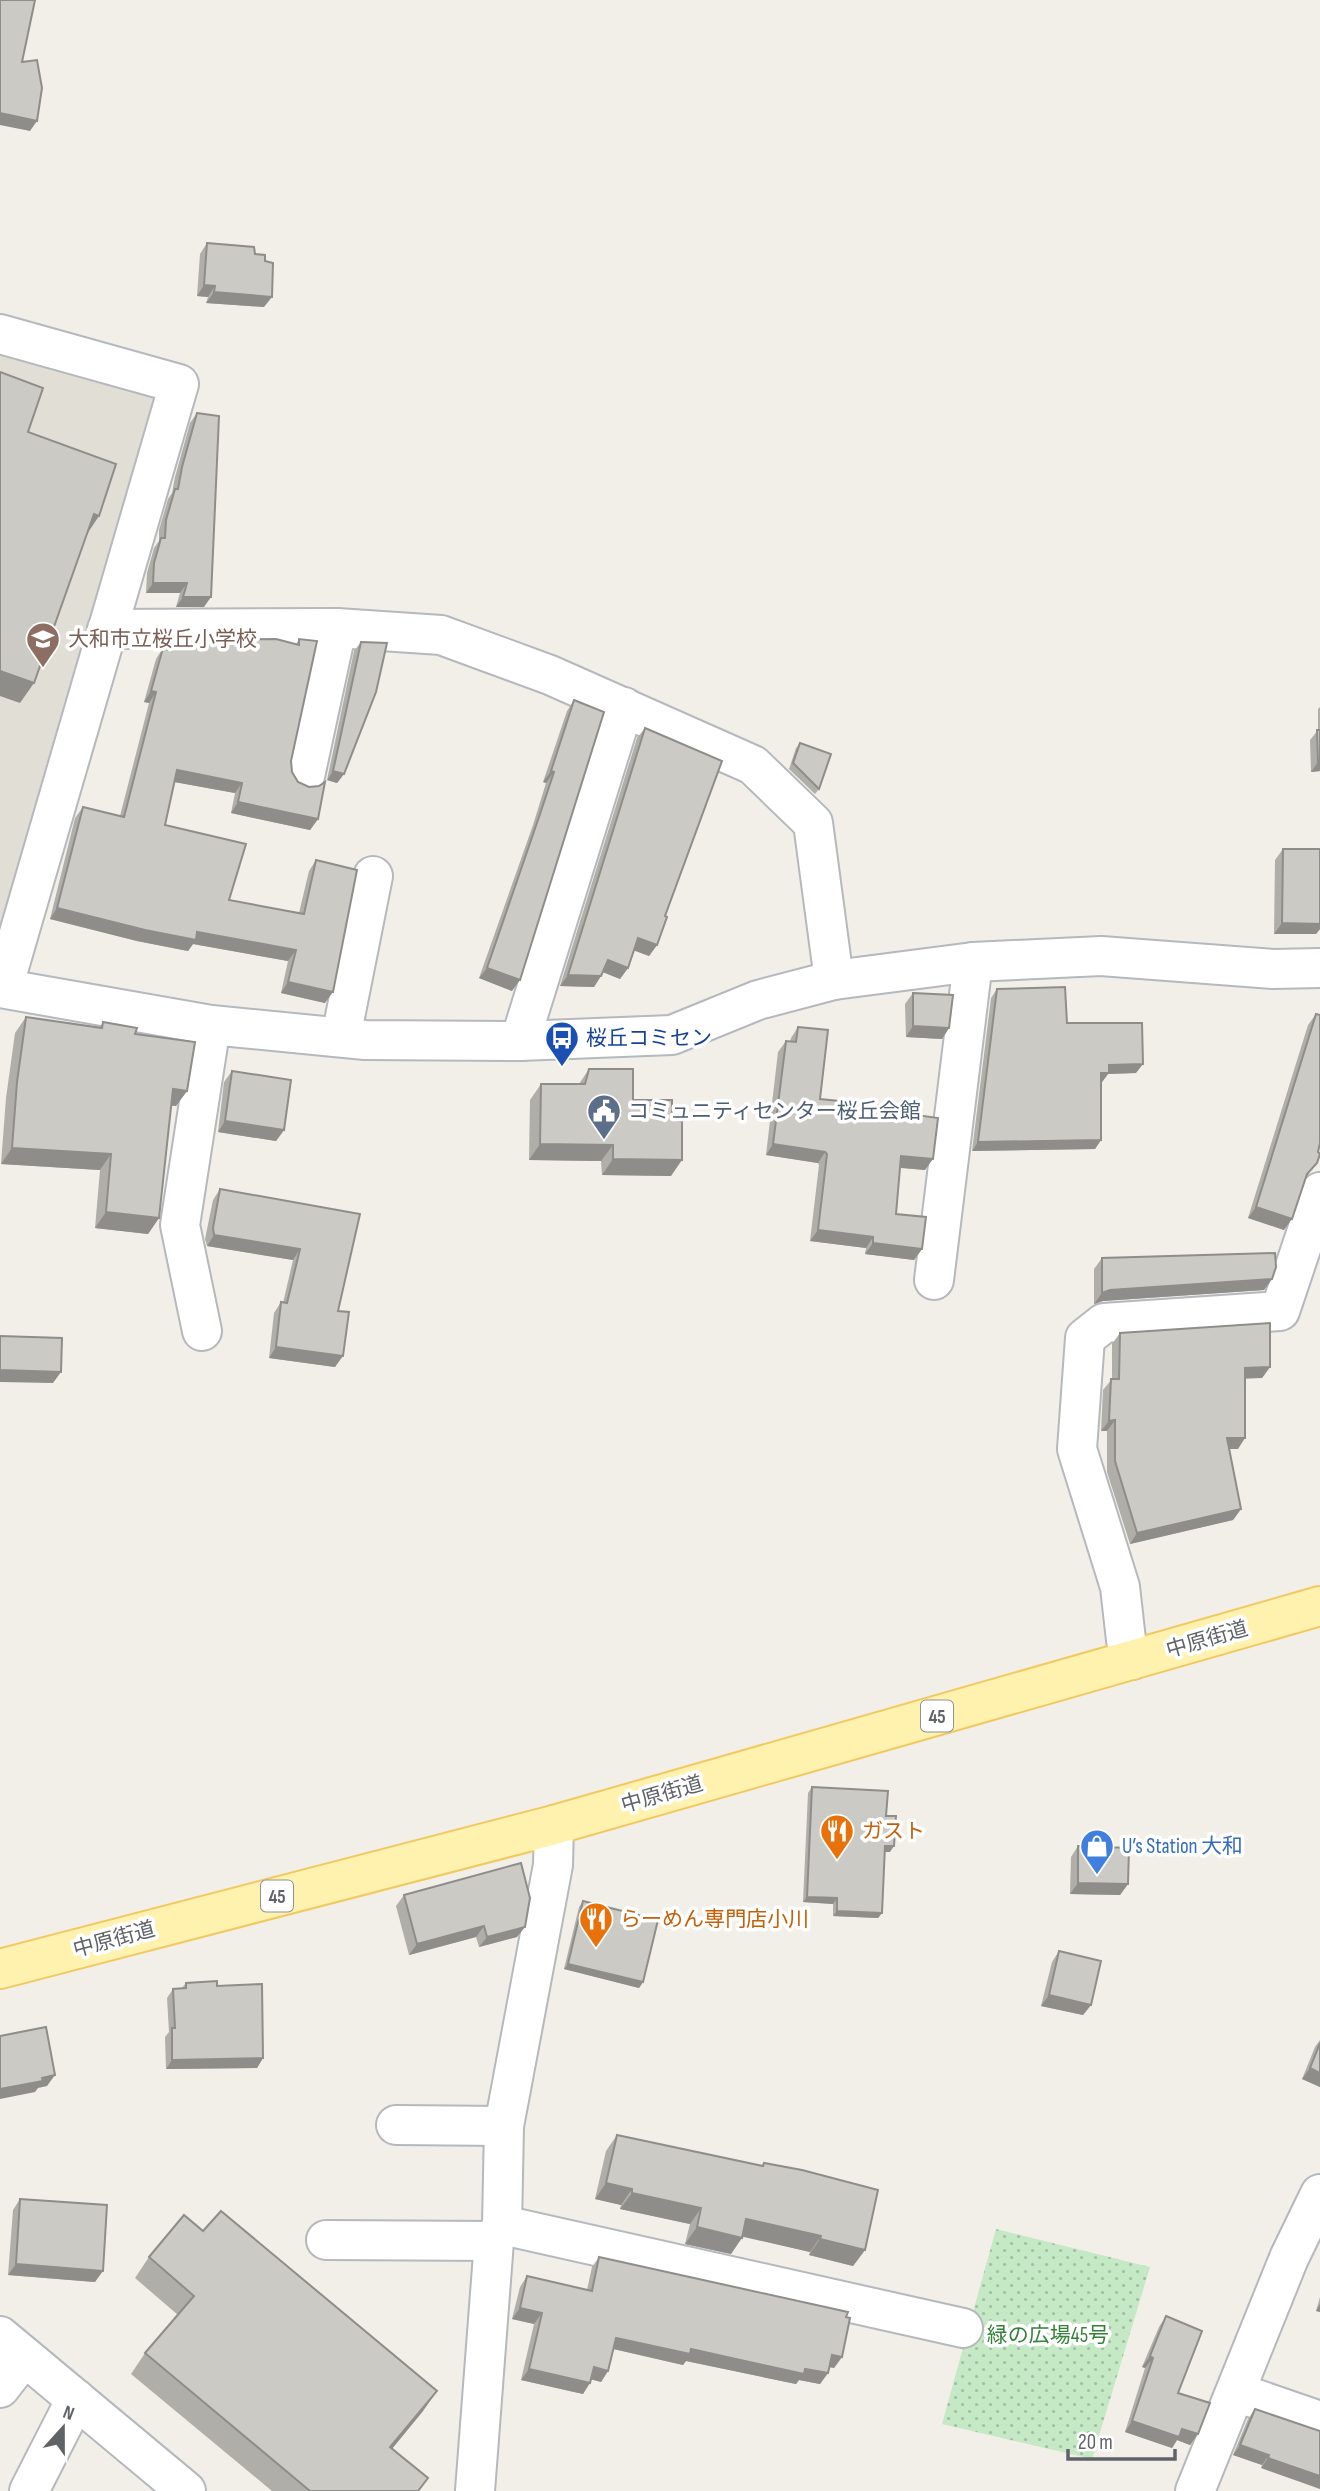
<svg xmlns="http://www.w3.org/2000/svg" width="1320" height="2491" viewBox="0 0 1320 2491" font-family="'Sofia Sans Condensed','Noto Sans JP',sans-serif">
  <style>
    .education { fill: #e1ded6 }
    .park { fill: url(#park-dots) }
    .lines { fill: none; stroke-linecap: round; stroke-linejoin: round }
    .minor-casing { stroke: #b5b8bc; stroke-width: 42 }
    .major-casing { stroke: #f2c960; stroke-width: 42 }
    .minor { stroke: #fff; stroke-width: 38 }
    .major { stroke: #fff2af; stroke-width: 38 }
    .wall { fill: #afaea9 }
    .shaded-wall { fill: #8f8d8a }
    .building { fill: #cccac5; stroke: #8f8d8a; stroke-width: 2 }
    .labels { text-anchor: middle; stroke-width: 7; stroke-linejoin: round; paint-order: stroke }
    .shield { fill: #fff; stroke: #8f9295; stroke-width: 2 }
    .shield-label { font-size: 19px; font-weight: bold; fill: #5f6368 }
    .education-label { font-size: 21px; fill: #785e54; stroke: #fff; text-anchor: start }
    .transit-label { font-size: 21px; fill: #164399; stroke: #fff; text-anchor: start }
    .service-label { font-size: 21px; fill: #4e5e75; stroke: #fff; text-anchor: start }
    .street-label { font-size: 21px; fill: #5f6368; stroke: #fff }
    .food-label { font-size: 21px; fill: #c56008; stroke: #fff; text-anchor: start }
    .shop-label { font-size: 21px; fill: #366cbe; stroke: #fff; text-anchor: start }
    .park-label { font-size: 21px; fill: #348238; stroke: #fff }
  </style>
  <defs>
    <pattern id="park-dots" width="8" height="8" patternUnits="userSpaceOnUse" patternTransform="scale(1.75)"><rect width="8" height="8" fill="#c5e8c5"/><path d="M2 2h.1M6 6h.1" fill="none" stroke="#a3c0a4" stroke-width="1.8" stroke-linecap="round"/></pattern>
  </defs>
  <rect width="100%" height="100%" fill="#f1efe8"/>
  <!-- education -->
  <path class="education" d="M0,340L173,388L0,950Z"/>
  <!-- park -->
  <path class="park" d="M996,2229L1150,2267L1092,2459L942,2424Z"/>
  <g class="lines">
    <!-- minor casing -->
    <g class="minor-casing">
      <g id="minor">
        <path d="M0,334L179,384L3,988"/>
        <path d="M107,629L337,628L441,635L550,675L753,765L813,823L834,980"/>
        <path d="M305,776L337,628"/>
        <path d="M0,988L211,1025L365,1040L520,1041L672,1035L758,1000L834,980L973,962L1101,956L1273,969L1320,968"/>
        <path d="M341,1037L373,876"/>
        <path d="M520,1041L624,707"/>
        <path d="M934,1280L973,962"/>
        <path d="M202,1331L180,1225L211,1025"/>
        <path d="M1132,1660L1126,1640L1120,1587L1077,1449L1085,1338L1104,1323L1280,1311L1320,1192"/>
        <path d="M396,2125L504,2126"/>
        <path d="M502,2225L963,2328"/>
        <path d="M326,2240L494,2241"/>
        <path d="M0,2336L186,2491"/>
        <path d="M0,2388L24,2357"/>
        <path d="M1236,2392L1320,2421"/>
        <path d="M29,2491L76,2399"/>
        <path d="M475,2491L494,2241L502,2225L504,2126L553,1865L554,1825"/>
        <path d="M1195,2491L1289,2258L1320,2194"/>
      </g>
    </g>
    <!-- major casing -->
    <g class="major-casing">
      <path id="major" d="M0,1969L554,1825L1320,1606"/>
    </g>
    <!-- minor -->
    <use href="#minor" class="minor"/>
    <!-- major -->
    <use href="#major" class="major"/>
  </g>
  <!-- wall -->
  <g class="wall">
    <path d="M207,243L264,307L206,303L208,297L197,296L200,254Z"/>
    <path d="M197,413L204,607H176L180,593H146L147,573L154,548L159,541V530L168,499L172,493L175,477L190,423Z"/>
    <path d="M299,639L291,761L292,772L318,819L310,830L231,813L235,793L174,782L165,825L229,900L299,913L309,871L316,860L325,1003L281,993L288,961L193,944L188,951L137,941L50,919L75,818L83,807L120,816L149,703L144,702L156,659L163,648L167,649L173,640L296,644Z"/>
    <path d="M361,642L344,774L337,783L327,780L354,651Z"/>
    <path d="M574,700L512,991L479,978L533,825L546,783L543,782L567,711Z"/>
    <path d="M1320,707V771L1311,772L1310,740L1318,730V709Z"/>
    <path d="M645,728L665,916L657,945L649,956L634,950L628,968L620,979L603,972L594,987L560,986L637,738Z"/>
    <path d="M800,743L819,789L815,794L789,769L796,748Z"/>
    <path d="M1283,849H1320V929L1316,934H1274L1275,860Z"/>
    <path d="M997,989L1067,1023L1136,1073L1108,1074L1102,1082H1101V1140L1095,1149L972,1151L991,998Z"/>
    <path d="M913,993L949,1028L942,1039L906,1037L905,1004Z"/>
    <path d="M1316,1014L1309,1174L1306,1178L1284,1230L1248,1218L1308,1025Z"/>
    <path d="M26,1017L100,1027L103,1022L135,1034L187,1091L176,1106H171L159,1218L148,1234L95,1228L100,1170L1,1164L6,1098L15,1033Z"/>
    <path d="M798,1027L820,1099L888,1111L925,1170L900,1168L896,1214L922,1249L914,1260L865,1254L866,1248L810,1241L819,1165L818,1163L766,1155L778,1052L786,1041H790L791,1038Z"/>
    <path d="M589,1069L633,1100L671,1176L602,1175L601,1161L529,1160L530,1100L541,1084H579Z"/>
    <path d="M232,1071L284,1130L276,1141L218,1132L224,1082Z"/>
    <path d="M220,1189L360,1214L338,1311L335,1367L269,1358L274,1313L281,1302L283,1303L293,1260L207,1246L205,1239L213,1200Z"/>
    <path d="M1102,1258L1272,1279L1264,1290L1103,1301L1094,1304V1269Z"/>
    <path d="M1120,1333L1270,1367L1262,1378H1245L1238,1449H1229L1241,1509L1233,1520L1130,1544L1107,1472V1431H1101L1103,1390L1112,1379V1344Z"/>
    <path d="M812,1787L886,1816L890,1852H885L882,1913L878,1918L833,1916V1904L803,1902L808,1793Z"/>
    <path d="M1078,1846L1128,1884L1120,1895L1070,1894L1071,1857Z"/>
    <path d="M404,1895L517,1937L479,1947L476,1937L409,1955L396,1906Z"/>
    <path d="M583,1901L643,1982L639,1988L564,1969L579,1907Z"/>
    <path d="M1059,1951L1091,2005L1083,2015L1041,2006L1052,1962Z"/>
    <path d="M186,1983L217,1986L263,2058L257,2068L166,2069L165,2037L169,2032L167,1998L173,1989L182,1988Z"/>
    <path d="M1320,2040V2087L1302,2079L1315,2047Z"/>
    <path d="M617,2135L761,2166L764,2163L865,2250L853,2266L809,2255L810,2252L742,2236L731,2254L685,2244L690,2224L620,2209L621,2205L595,2199L606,2151Z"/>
    <path d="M20,2199L95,2282L8,2275L13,2210Z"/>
    <path d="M149,2257L423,2411L392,2449L428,2478L419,2491H272L131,2374L145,2353L178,2315L135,2278Z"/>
    <path d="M599,2257L842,2357L834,2368L829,2367L828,2373L820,2384L799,2380L796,2384L686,2361L683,2365L614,2349L608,2371L601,2382L591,2379L583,2394L521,2380L534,2324L512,2319L520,2287L527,2276L587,2290L592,2267Z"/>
    <path d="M1320,2297V2312L1316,2311Z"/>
    <path d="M1166,2316L1178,2393L1198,2434L1190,2445L1177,2440L1172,2448L1125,2432L1145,2368L1142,2367L1159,2327Z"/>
    <path d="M1255,2409L1320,2431L1261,2468L1262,2465L1233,2455L1248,2419Z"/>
  </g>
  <!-- shaded-wall -->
  <g class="shaded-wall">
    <path d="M0,113L37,121L30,131L0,125Z"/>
    <path d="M204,285L215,286L208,297L197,296Z"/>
    <path d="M214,292L272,297L264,307L206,303Z"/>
    <path d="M94,514L99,516L85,537Z"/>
    <path d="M153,583H187L180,593H146Z"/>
    <path d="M183,597H211L204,607H176Z"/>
    <path d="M0,671L34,683L20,703L0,696Z"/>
    <path d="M151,691L156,692L149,703L144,702Z"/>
    <path d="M1318,762H1320V771L1311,772Z"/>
    <path d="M177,770L242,783L235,793L169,781Z"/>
    <path d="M333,771L344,774L337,783L327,780Z"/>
    <path d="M551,771L554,772L546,783L543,782Z"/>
    <path d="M238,802L318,819L310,830L231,813Z"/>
    <path d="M57,908L197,932L296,950L288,961L193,944L188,951L137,941L50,919Z"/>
    <path d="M1282,923L1320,924V929L1316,934H1274Z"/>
    <path d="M638,938L657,945L649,956L630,949Z"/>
    <path d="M608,960L628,968L620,979L600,971Z"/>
    <path d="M487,968L520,980L512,991L479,978Z"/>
    <path d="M568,975L601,976L594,987L560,986Z"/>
    <path d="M288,982L333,992L325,1003L281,993Z"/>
    <path d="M913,1026L949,1028L942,1039L906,1037Z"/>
    <path d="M1143,1064L1136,1073L1108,1074L1102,1082H1095L1101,1073L1109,1065Z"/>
    <path d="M173,1089L187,1091L176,1106L162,1104Z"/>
    <path d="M225,1121L284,1130L276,1141L218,1132Z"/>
    <path d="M1101,1140L1095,1149L972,1151L978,1142Z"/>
    <path d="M540,1144L613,1145L601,1161L529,1160Z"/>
    <path d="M773,1144L825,1152L818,1163L766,1155Z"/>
    <path d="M12,1148L111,1154L100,1170L1,1164Z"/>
    <path d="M901,1156L933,1159L925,1170L893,1167Z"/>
    <path d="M613,1159L682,1160L671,1176L602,1175Z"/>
    <path d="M1256,1207L1292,1219L1284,1230L1248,1218Z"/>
    <path d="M106,1212L159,1218L148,1234L95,1228Z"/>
    <path d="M818,1230L873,1237L866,1248L810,1241Z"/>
    <path d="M214,1235L300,1249L293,1260L207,1246Z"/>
    <path d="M873,1243L922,1249L914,1260L865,1254Z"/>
    <path d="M1272,1279L1264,1290L1103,1301L1094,1304L1102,1293L1110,1290Z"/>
    <path d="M276,1347L343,1356L335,1367L269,1358Z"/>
    <path d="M1270,1367L1262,1378L1237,1379L1245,1368Z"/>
    <path d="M0,1370L61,1372L53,1383L0,1382Z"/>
    <path d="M1115,1420L1107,1431H1101L1109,1421Z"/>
    <path d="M1227,1438H1245L1238,1449H1219Z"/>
    <path d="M1241,1509L1233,1520L1130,1544L1137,1533Z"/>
    <path d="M885,1846H894L890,1852H881Z"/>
    <path d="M1078,1883L1128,1884L1120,1895L1070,1894Z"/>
    <path d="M807,1897L837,1898L833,1904L803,1902Z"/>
    <path d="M837,1911L882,1913L878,1918L833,1916Z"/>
    <path d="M484,1926L476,1937L409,1955L417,1944Z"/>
    <path d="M525,1927L517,1937L479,1947L487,1937Z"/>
    <path d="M568,1964L643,1982L639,1988L564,1969Z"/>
    <path d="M1049,1995L1091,2005L1083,2015L1041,2006Z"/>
    <path d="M263,2058L257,2068L166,2069L172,2060Z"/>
    <path d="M1310,2068L1320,2073V2087L1302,2079Z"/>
    <path d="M55,2075L47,2086L38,2088L35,2092L0,2099V2089Z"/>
    <path d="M606,2183L632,2189L621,2205L595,2199Z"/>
    <path d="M632,2193L701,2208L690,2224L620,2209Z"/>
    <path d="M746,2219L821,2236L810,2252L735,2235Z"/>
    <path d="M697,2227L742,2238L731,2254L685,2244Z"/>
    <path d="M820,2239L865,2250L853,2266L809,2255Z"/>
    <path d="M16,2264L103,2271L95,2282L8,2275Z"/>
    <path d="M1320,2304V2312L1316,2311Z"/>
    <path d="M520,2308L542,2313L534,2324L512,2319Z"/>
    <path d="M616,2338L691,2349L828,2373L820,2384L799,2380L796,2384L686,2361L683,2365L609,2348Z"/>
    <path d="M832,2355L842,2357L834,2368L824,2366Z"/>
    <path d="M1150,2356L1153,2358L1145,2368L1142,2367Z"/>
    <path d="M594,2367L608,2371L601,2382L586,2378Z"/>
    <path d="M529,2369L590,2383L583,2394L521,2380Z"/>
    <path d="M437,2391L423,2411L376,2468L390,2447Z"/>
    <path d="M1132,2421L1182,2429L1198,2434L1190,2445L1177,2440L1172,2448L1125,2432Z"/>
    <path d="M1240,2445L1269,2455L1262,2465L1233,2455Z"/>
    <path d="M1268,2458L1320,2476V2489L1261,2468Z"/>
  </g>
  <!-- building -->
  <g class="building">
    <path d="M0,0H35L22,62L37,60L42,88L37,121L0,113Z"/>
    <path d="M207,243L254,247L255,254L265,255V261L273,263L272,297L214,292L215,286L204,285Z"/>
    <path d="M0,372L43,388L28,432L116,464L99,516L94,514L34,683L0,671Z"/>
    <path d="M197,413L219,416L211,597H183L187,583H153L154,563L161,538H165L166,520L175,489H178L182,467Z"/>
    <path d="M276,639L299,645V639L317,641L291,761L292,772L298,782L309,787L319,786L325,782L318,819L238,802L242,783L177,770L165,825L246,844L229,900L304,914L316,860L357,870L333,992L288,982L296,950L197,932L196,940L145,930L57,908L83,807L124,817L156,692L151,691L163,648L171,651L173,640Z"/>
    <path d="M361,642L387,643L376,692L344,774L333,771Z"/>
    <path d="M574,700L604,712L520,980L487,968L540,814L554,772L551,771Z"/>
    <path d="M645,728L722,761L665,916L667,917L657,945L638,938L628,968L608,960L601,976L568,975Z"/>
    <path d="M1317,730H1320V762H1318Z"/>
    <path d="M800,743L831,754L819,789L793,763Z"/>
    <path d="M1283,849H1320V924L1282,923Z"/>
    <path d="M1065,987L1067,1023H1142L1143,1064L1109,1065V1073H1101V1140L978,1142L997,989Z"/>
    <path d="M913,993L953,995L949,1028L913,1026Z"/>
    <path d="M1316,1014L1320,1015V1143L1318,1152L1320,1154L1317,1163L1307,1174L1292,1219L1256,1207Z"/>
    <path d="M26,1017L102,1028L103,1022L137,1028L135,1034L195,1042L187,1091L173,1089L159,1218L106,1212L111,1154L12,1148L17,1082Z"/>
    <path d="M798,1027L828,1030L820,1099L888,1106V1111L938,1118L933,1159L901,1156L896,1214L926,1217L922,1249L873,1243V1237L818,1230L827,1154L825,1152L773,1144L786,1041L796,1042Z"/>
    <path d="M589,1069H633V1100H672V1119L682,1121V1160L613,1159V1145L540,1144L541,1084H585Z"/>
    <path d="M232,1071L291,1080L284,1130L225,1121Z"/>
    <path d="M220,1189L360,1214L338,1311L349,1312L343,1356L276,1347L281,1302L287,1303L300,1249L214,1235L213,1228Z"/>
    <path d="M1275,1253L1276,1267L1272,1279L1110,1290L1102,1293V1258Z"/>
    <path d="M1270,1323V1367L1245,1368V1438H1227L1241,1509L1137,1533L1115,1461V1420L1109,1421L1111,1379H1119L1120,1333Z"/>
    <path d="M0,1336L62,1338L61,1372L0,1370Z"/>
    <path d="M812,1787L888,1791L886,1816H896L894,1846H885L882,1913L837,1911V1898L807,1897Z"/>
    <path d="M1078,1846L1129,1848L1128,1884L1078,1883Z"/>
    <path d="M521,1863L530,1898L525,1927L487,1937L484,1926L417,1944L404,1895Z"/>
    <path d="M583,1901L658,1920L643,1982L568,1964Z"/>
    <path d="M1059,1951L1101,1961L1091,2005L1049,1995Z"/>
    <path d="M217,1981V1986L262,1984L263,2058L172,2060V2028H175L173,1989L186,1988V1983Z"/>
    <path d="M46,2027L55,2075L42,2078L43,2081L0,2089V2036Z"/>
    <path d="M1320,2043V2073L1310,2068Z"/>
    <path d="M617,2135L763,2166L764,2163L802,2170L878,2190L865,2250L820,2239L821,2236L746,2219L742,2238L697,2227L701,2208L632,2193V2189L606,2183Z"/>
    <path d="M20,2199L107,2205L103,2271L16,2264Z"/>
    <path d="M221,2211L437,2391L390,2447L428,2478L418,2491H310L145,2353L194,2296L149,2257L184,2215L203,2231Z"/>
    <path d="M599,2257L848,2312L846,2317L850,2318L842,2357L832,2355L828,2373L805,2369L804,2374L691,2349L690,2354L616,2338L608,2371L594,2367L590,2383L529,2369L542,2313L520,2308L527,2276L592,2291Z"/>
    <path d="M1166,2316L1202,2331L1178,2393L1210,2403L1198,2434L1182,2429L1179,2437L1132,2421L1153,2358L1150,2356Z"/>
    <path d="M1255,2409L1320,2431V2476L1268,2458L1269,2455L1240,2445Z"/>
  </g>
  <!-- icons -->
  <defs>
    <g id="school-pin" transform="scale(1.75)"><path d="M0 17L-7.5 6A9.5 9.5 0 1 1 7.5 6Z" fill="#8d6e63" stroke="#fff"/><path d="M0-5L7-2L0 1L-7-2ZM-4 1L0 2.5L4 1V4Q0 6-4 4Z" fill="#fff"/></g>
    <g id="bus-pin" transform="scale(1.75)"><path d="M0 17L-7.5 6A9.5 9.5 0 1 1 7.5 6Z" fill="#1a4fb4" stroke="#fff"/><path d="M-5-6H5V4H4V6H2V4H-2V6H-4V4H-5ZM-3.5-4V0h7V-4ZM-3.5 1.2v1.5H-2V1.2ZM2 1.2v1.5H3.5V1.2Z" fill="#fff"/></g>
    <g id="civic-pin" transform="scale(1.75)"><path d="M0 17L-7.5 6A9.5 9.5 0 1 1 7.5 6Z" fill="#5c6f8a" stroke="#fff"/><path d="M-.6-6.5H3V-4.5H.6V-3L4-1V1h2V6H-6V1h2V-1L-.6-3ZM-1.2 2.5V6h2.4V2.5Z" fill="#fff"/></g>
    <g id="restaurant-pin" transform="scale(1.75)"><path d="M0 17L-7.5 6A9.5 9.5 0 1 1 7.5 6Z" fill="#e8710a" stroke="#fff"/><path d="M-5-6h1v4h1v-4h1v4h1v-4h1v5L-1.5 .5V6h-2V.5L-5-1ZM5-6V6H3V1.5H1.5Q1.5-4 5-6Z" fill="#fff"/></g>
    <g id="shop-pin" transform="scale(1.75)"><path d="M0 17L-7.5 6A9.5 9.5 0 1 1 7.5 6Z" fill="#3f7fe0" stroke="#fff"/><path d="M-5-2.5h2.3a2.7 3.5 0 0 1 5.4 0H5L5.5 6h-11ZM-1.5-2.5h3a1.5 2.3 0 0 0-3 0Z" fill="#fff"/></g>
  </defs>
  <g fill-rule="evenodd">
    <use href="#school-pin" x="43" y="639"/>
    <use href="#bus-pin" x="562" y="1038"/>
    <use href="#civic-pin" x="604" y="1111"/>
    <use href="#restaurant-pin" x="837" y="1831"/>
    <use href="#shop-pin" x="1097" y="1846"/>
    <use href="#restaurant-pin" x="596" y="1919"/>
  </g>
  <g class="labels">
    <!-- shield labels -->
    <g class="shield">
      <rect x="921" y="1700.5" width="32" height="31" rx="5"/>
      <rect x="261" y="1880.5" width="32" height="31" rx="5"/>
    </g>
    <g class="shield-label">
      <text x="937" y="1723">45</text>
      <text x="277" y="1903">45</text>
    </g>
    <!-- education labels -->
    <g class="education-label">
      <text x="68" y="646">大和市立桜丘小学校</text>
    </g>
    <!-- transit labels -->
    <g class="transit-label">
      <text x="586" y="1045">桜丘コミセン</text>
    </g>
    <!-- service labels -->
    <g class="service-label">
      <text x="628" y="1118">コミュニティセンター桜丘会館</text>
    </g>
    <!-- street labels -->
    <g class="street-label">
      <text transform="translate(1207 1639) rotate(-16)" y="7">中原街道</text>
      <text transform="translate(662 1794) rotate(-16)" y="7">中原街道</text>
      <text transform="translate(114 1939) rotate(-15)" y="7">中原街道</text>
    </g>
    <!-- food labels -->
    <g class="food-label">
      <text x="862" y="1838">ガスト</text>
      <text x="620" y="1926">らーめん専門店小川</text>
    </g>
    <!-- shop labels -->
    <g class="shop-label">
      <text x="1122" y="1853">U’s Station 大和</text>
    </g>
    <!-- park labels -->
    <g class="park-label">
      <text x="1048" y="2342">緑の広場45号</text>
    </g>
  </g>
  <!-- north arrow -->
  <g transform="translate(63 2428) rotate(21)" stroke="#ffffff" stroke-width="5" paint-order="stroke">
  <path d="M0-5L12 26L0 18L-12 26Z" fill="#5f6368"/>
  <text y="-10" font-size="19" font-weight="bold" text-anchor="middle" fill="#5f6368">N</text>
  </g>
  <!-- scale -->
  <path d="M1068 2449v10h107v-10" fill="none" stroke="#5f6368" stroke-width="3.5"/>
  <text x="1078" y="2449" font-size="21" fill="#5f6368" stroke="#ffffff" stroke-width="5" paint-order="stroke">20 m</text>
</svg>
